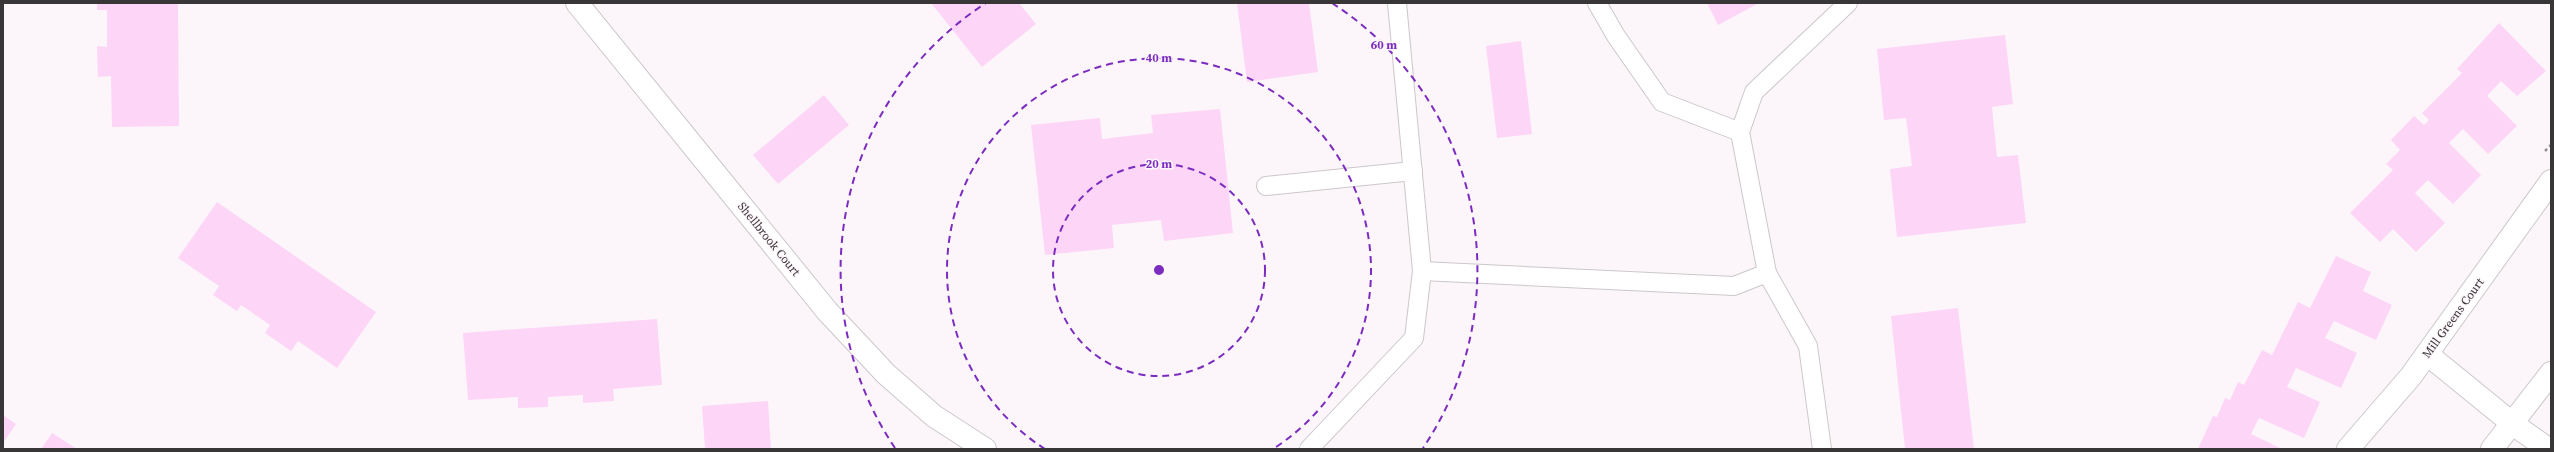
<svg xmlns="http://www.w3.org/2000/svg" width="2554" height="452" viewBox="0 0 2554 452" font-family="'Source Serif 4',serif">
  <style>
    .building { fill: #fdd5f6 }
    .lines { fill: none; stroke-linecap: round; stroke-linejoin: round }
    .lane-casing { stroke: #ccc7cb; stroke-width: 20 }
    .street-casing { stroke: #ccc7cb; stroke-width: 24 }
    .path { stroke: #959194; stroke-width: 2.5; stroke-dasharray: 3 3; stroke-linecap: butt }
    .lane { stroke: #fff; stroke-width: 18 }
    .street { stroke: #fff; stroke-width: 22 }
    .ring { fill: none; stroke: #7b2cbf; stroke-width: 2; stroke-dasharray: 7 5 }
    .labels { text-anchor: middle; stroke-width: 3; stroke-linejoin: round; paint-order: stroke }
    .street-label { font-size: 12px; fill: #383637; stroke: #fcf6fb }
    .centre { fill: #7b2cbf; stroke: #fcf6fb; stroke-width: 2 }
    .ring-label { font-size: 12px; text-anchor: middle; font-weight: bold; fill: #7b2cbf; stroke: #fcf6fb; stroke-width: 3; stroke-linejoin: round; paint-order: stroke }
  </style>
  <rect width="100%" height="100%" fill="#fcf6fb"/>
  <!-- building -->
  <g class="building">
    <path d="M97,3H178L179,126L112,127L111,76L98,77L97,46L107,47V10H97Z"/>
    <path d="M931,3H1019L1036,24L982,67Z"/>
    <path d="M1237,3H1309L1318,72L1247,82Z"/>
    <path d="M1707,3H1759L1718,25Z"/>
    <path d="M2499,23L2546,71L2517,96L2501,81L2487,96L2517,126L2488,154L2463,129L2449,143L2481,175L2453,204L2428,180L2415,193L2445,223L2416,252L2393,229L2380,242L2350,213L2393,170L2386,164L2400,150L2391,140L2414,116L2424,125L2429,120L2422,113L2462,73L2457,69Z"/>
    <path d="M2005,35L2013,104L1992,107L1997,157L2018,155L2026,223L1897,237L1890,169L1912,166L1906,118L1884,120L1877,49Z"/>
    <path d="M1521,41L1532,134L1497,138L1486,46Z"/>
    <path d="M824,95L849,125L778,184L753,155Z"/>
    <path d="M1220,109L1233,233L1164,241L1161,220L1112,225L1114,248L1045,255L1031,125L1100,118L1102,139L1153,133L1151,115Z"/>
    <path d="M217,202L376,312L337,368L298,341L291,351L265,333L270,325L241,305L237,311L213,295L219,286L178,258Z"/>
    <path d="M2336,256L2371,272L2363,291L2392,305L2376,340L2334,321L2325,338L2357,353L2341,388L2296,368L2287,387L2320,402L2304,438L2259,418L2251,434L2282,449H2198L2213,416L2217,417L2225,398L2230,400L2238,382L2244,385L2262,350L2272,355L2298,302L2310,308Z"/>
    <path d="M1958,308L1974,449H1905L1891,316Z"/>
    <path d="M657,319L662,385L613,389L614,401L583,403V395L548,397V407L518,408V397L468,400L463,333Z"/>
    <path d="M768,401L771,449H705L702,406Z"/>
    <path d="M3,415L16,424L3,443Z"/>
    <path d="M52,433L77,449H41Z"/>
  </g>
  <g class="lines">
    <!-- lane casing -->
    <g class="lane-casing">
      <g id="lane">
        <path d="M1740,132L1754,92L1848,3"/>
        <path d="M1266,186L1413,171"/>
        <path d="M1422,271L1734,286L1767,273L1740,132L1662,102L1616,36L1597,3"/>
        <path d="M1767,273L1808,346L1822,449"/>
        <path d="M1309,449L1414,338L1422,271L1397,3"/>
      </g>
    </g>
    <!-- street casing -->
    <g class="street-casing">
      <g id="street">
        <path d="M577,3L827,311L886,374L934,416L985,449"/>
        <path d="M2427,354L2513,424L2548,449"/>
        <path d="M2348,449L2411,376L2551,181"/>
        <path d="M2492,449L2551,373"/>
      </g>
    </g>
    <!-- path -->
    <path class="path" d="M2545,151L2551,145"/>
    <!-- lane -->
    <use href="#lane" class="lane"/>
    <!-- street -->
    <use href="#street" class="street"/>
  </g>
  <!-- distance rings -->
  <g class="ring">
    <circle cx="1159" cy="270" r="106"/>
    <path d="M1045 449A212 212 0 1 1 1273 449"/>
    <path d="M895 448A318 318 0 0 1 986 3M1332 3A318 318 0 0 1 1423 448"/>
  </g>
  <g class="labels">
    <!-- street labels -->
    <g class="street-label">
      <text transform="translate(769 239) rotate(51)" y="4">Shellbrook Court</text>
      <text transform="translate(2453 318) rotate(-54)" y="4">Mill Greens Court</text>
    </g>
  </g>
  <circle cx="1159" cy="270" r="6" class="centre"/>
  <g class="ring-label">
    <text x="1384" y="49">60 m</text>
    <text x="1159" y="62">40 m</text>
    <text x="1159" y="168">20 m</text>
  </g>
  <!-- border -->
  <rect width="2554" height="452" fill="none" stroke="#383637" stroke-width="8"/>
</svg>
